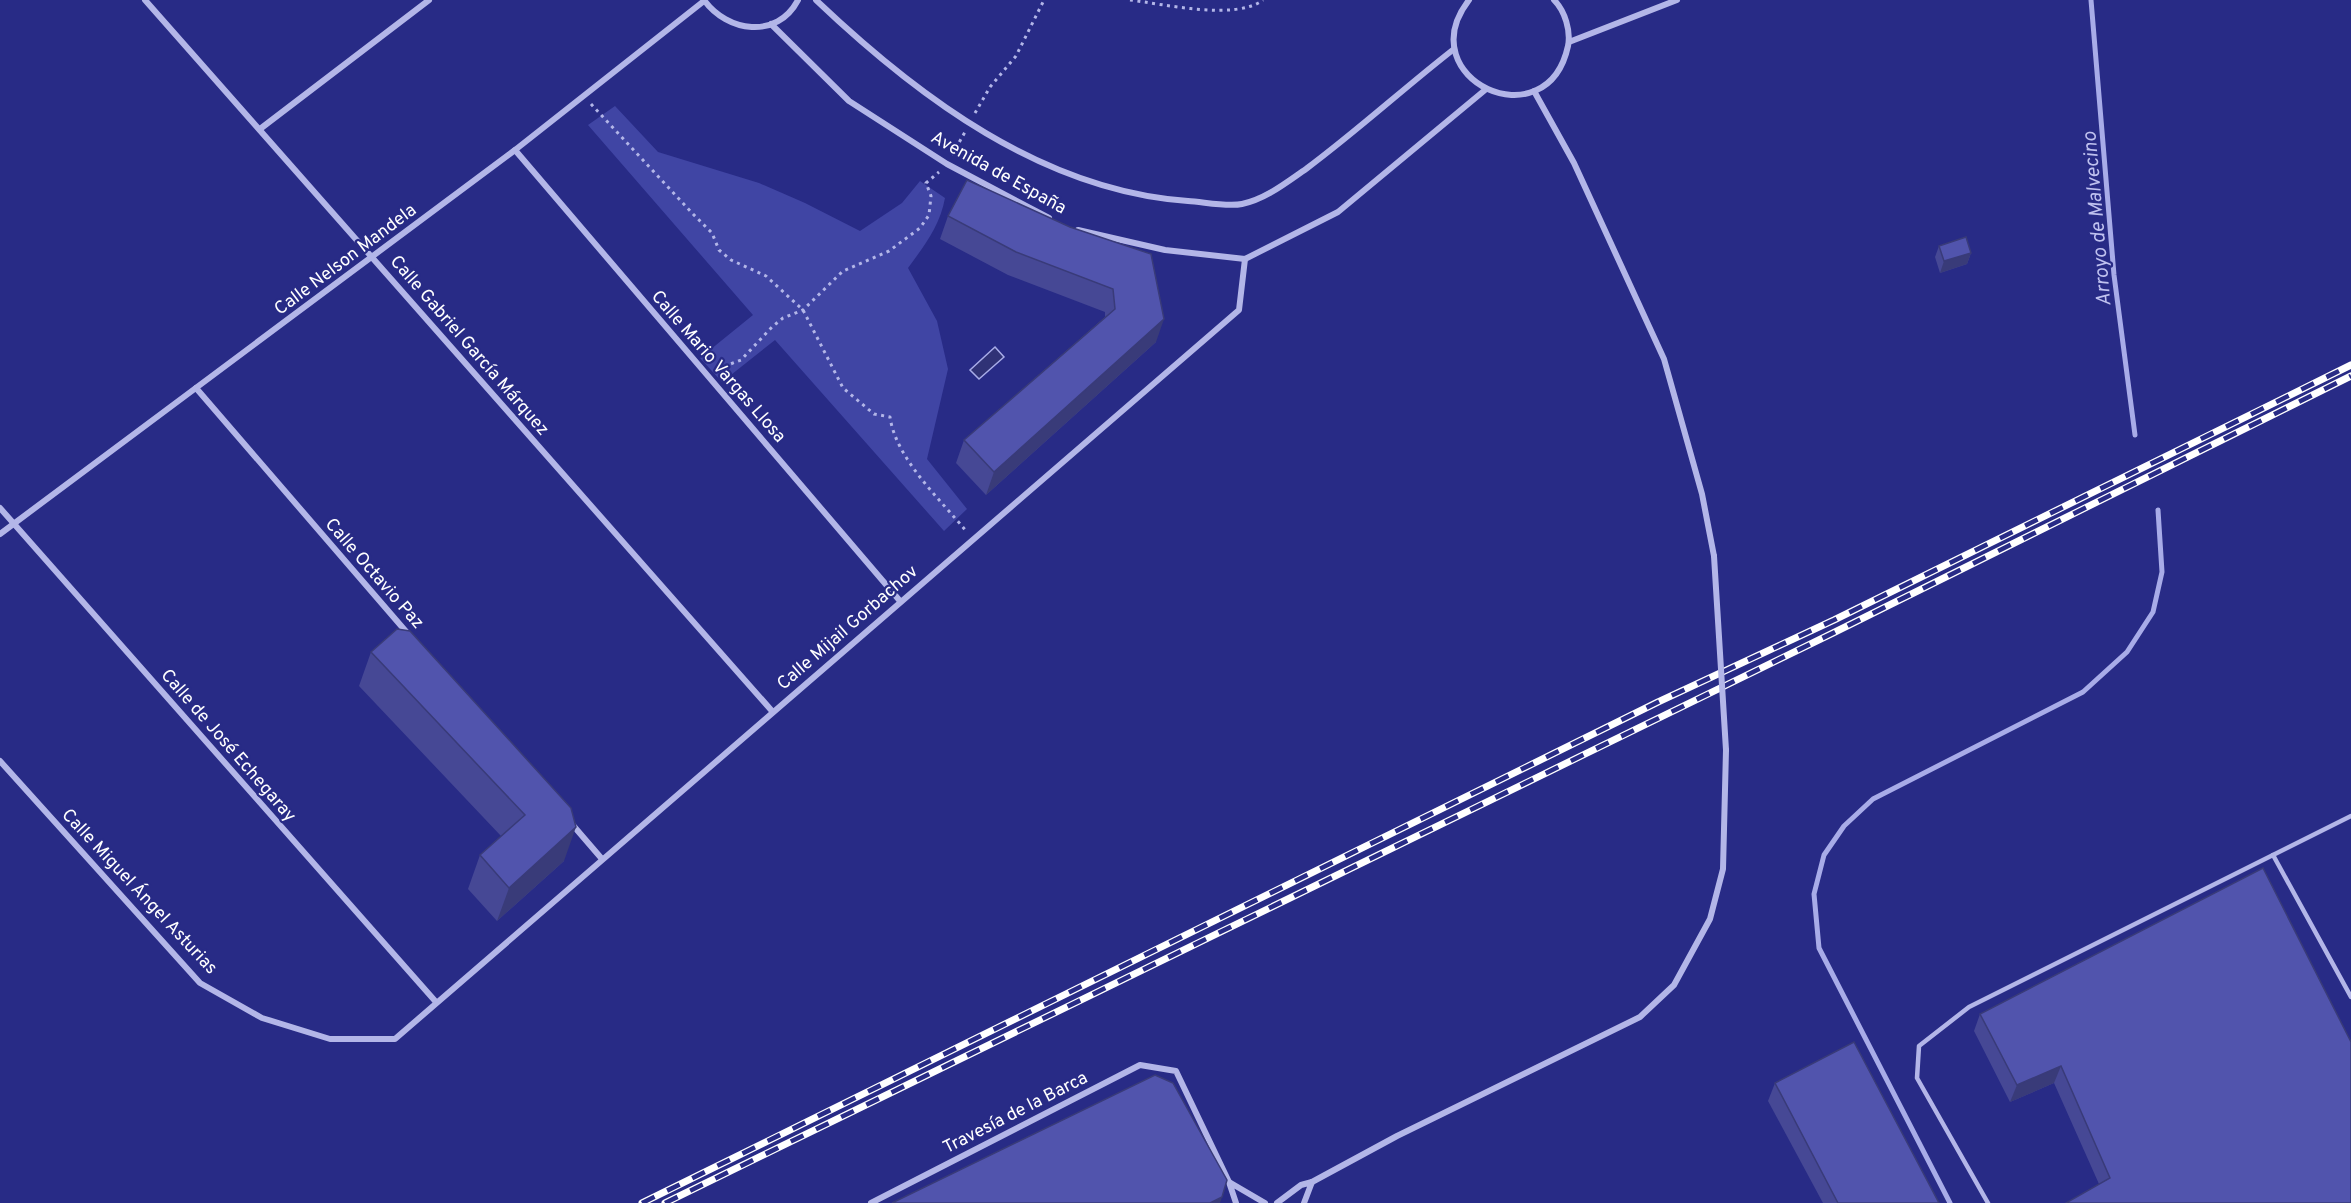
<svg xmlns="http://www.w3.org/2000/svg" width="2351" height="1203" viewBox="0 0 2351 1203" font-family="Overpass,sans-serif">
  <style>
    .green { fill: #4045a4 }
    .water { fill: #303276; stroke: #a8ace8; stroke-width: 1.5 }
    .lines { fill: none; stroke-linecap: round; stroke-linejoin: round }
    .stream { stroke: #a8ace8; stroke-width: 5 }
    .path { stroke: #b3b6e8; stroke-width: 3; stroke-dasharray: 3 4.5; stroke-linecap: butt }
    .lane { stroke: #b3b6e8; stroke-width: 4.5 }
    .street { stroke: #b3b6e8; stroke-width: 6 }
    .rail-casing { stroke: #fff; stroke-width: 7 }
    .rail { stroke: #282b86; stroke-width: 4.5; stroke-dasharray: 14; stroke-linecap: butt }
    .street-bridge { stroke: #b3b6e8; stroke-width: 6 }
    .wall { fill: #464895 }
    .shaded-wall { fill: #393b79 }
    .building { fill: #5154ad; stroke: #393b79; stroke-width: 1.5 }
    .labels { text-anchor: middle; stroke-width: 4.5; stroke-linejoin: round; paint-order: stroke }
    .street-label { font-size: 18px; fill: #fff; stroke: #282b86 }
    .water-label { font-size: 20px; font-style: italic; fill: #bfc1ef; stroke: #282b86 }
  </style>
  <rect width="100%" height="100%" fill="#282b86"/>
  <!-- green -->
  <path class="green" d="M615,106L658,152L759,183L805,203L860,231L902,203L920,181L945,198C940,226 924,246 908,268L937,321L948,369L927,459L967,509L944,531L775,340L722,382L700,358L753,315L588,125Z"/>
  <!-- water -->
  <path class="water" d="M995,347L1004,357L979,379L970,370Z"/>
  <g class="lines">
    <!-- stream -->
    <g class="stream">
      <path d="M2091,0L2114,275L2135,435"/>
      <path d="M1950,1203L1819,948L1814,894L1824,855L1844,826L1873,799L2083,692L2127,652L2153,612L2162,572L2158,510"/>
    </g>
    <!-- path -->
    <g class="path">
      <path d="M1130,0C1164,4 1235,21 1263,0"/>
      <path d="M591,104L693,214L712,233L719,250L731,260L766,276L803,310L843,388L874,414L890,417C896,459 940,499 966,531"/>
      <path d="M975,113L990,87L1016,56L1044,0"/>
      <path d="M952,155L965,132"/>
      <path d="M717,369L741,360L772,327L783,318L803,310L843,271L889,251L920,228L929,215L931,196L926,183L939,172"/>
    </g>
    <!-- lane -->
    <g class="lane">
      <path d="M2273,855L2351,997"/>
      <path d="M1988,1203L1917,1078L1919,1046L1969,1007L2351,816"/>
    </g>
    <!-- street -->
    <g class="street">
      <path d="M145,0L772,711"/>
      <path d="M704,0C727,32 777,40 798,0"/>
      <path d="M816,0C918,97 1043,191 1188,201C1204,202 1227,207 1242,204C1266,199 1287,182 1306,169C1357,131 1404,88 1454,49"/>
      <path d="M1469,0C1408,79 1547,143 1568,46C1571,31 1565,11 1554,0"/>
      <path d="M771,24L849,101L947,164L1049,218"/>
      <path d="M1569,42L1677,0"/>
      <path d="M1534,91L1574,163L1664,359L1702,494L1714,556"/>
      <path d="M260,129L429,0"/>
      <path d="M515,150L900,601"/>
      <path d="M1078,230L1165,250L1245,259L1338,212L1485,90"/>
      <path d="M196,388L409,635"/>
      <path d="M0,508L436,1002"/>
      <path d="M0,534L515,150L704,1"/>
      <path d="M0,761L200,983L262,1018L330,1039H395L1239,310L1245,259"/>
      <path d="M571,823L602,859"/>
      <path d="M1312,1182L1397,1136L1640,1017L1674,985L1710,919L1723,869L1726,750"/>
      <path d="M871,1203L1140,1065L1176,1071L1229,1182"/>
      <path d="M1236,1203L1229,1182L1265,1203"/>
      <path d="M1277,1203L1301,1185L1312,1182L1304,1203"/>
    </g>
    <!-- rail casing -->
    <g class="rail-casing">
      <g id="rail">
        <path d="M642,1203L1658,702L1834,620L2351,365"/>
        <path d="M665,1203L1833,633L2351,376"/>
      </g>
    </g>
    <!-- rail -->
    <use href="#rail" class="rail"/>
    <!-- street-bridge -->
    <path class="street-bridge" d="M1714,556L1726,750"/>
  </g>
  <!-- wall -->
  <g class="wall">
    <path d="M948,216L1070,227L1156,342L986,495L956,463L964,440L1105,317V312L1008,275L940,239Z"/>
    <path d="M1939,246L1971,253L1967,264L1940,273L1935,257Z"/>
    <path d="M397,629L564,861L497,921L468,889L480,855L501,836L359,686L371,652Z"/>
    <path d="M1980,1014L2351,1042L2099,1184L2054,1083L2010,1102L1974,1031Z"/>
    <path d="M1775,1083L1939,1203H1823L1768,1101Z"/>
  </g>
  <!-- shaded-wall -->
  <g class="shaded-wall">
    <path d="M1971,253L1967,264L1940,273L1944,261Z"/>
    <path d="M1164,319L1156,342L986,495L994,472Z"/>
    <path d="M576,827L564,861L497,921L509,888Z"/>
    <path d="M2061,1066L2054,1083L2010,1102L2017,1085Z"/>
    <path d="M1222,1197L1220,1203H1210Z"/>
  </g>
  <!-- building -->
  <g class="building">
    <path d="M967,180L1070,227L1151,254L1164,319L994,472L964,440L1115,309L1113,289L1016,252L948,216Z"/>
    <path d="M1966,237L1971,253L1944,261L1939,246Z"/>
    <path d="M397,629L410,631L571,808L576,827L509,888L480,855L525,815L371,652Z"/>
    <path d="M2263,868L2351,1042V1203H2066L2110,1178L2061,1066L2017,1085L1980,1014Z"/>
    <path d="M1854,1042L1939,1203H1838L1775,1083Z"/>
    <path d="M1155,1075L1173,1083L1227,1180L1222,1197L1210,1203H892Z"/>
  </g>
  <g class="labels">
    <!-- street labels -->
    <g class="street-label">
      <text transform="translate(999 172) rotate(29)" y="6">Avenida de España</text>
      <text transform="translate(345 259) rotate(-37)" y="6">Calle Nelson Mandela</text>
      <text transform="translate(470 345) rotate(49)" y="6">Calle Gabriel García Márquez</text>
      <text transform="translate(719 366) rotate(49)" y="6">Calle Mario Vargas Llosa</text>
      <text transform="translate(375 573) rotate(49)" y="6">Calle Octavio Paz</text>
      <text transform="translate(847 627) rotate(-41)" y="6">Calle Mijail Gorbachov</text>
      <text transform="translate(229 745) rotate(49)" y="6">Calle de José Echegaray</text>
      <text transform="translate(140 891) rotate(47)" y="6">Calle Miguel Ángel Asturias</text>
      <text transform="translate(1015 1112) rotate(-27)" y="6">Travesía de la Barca</text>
    </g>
    <!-- water labels -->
    <g class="water-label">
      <text transform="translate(2096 219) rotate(-95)" y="7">Arroyo de Malvecino</text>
    </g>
  </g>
</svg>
